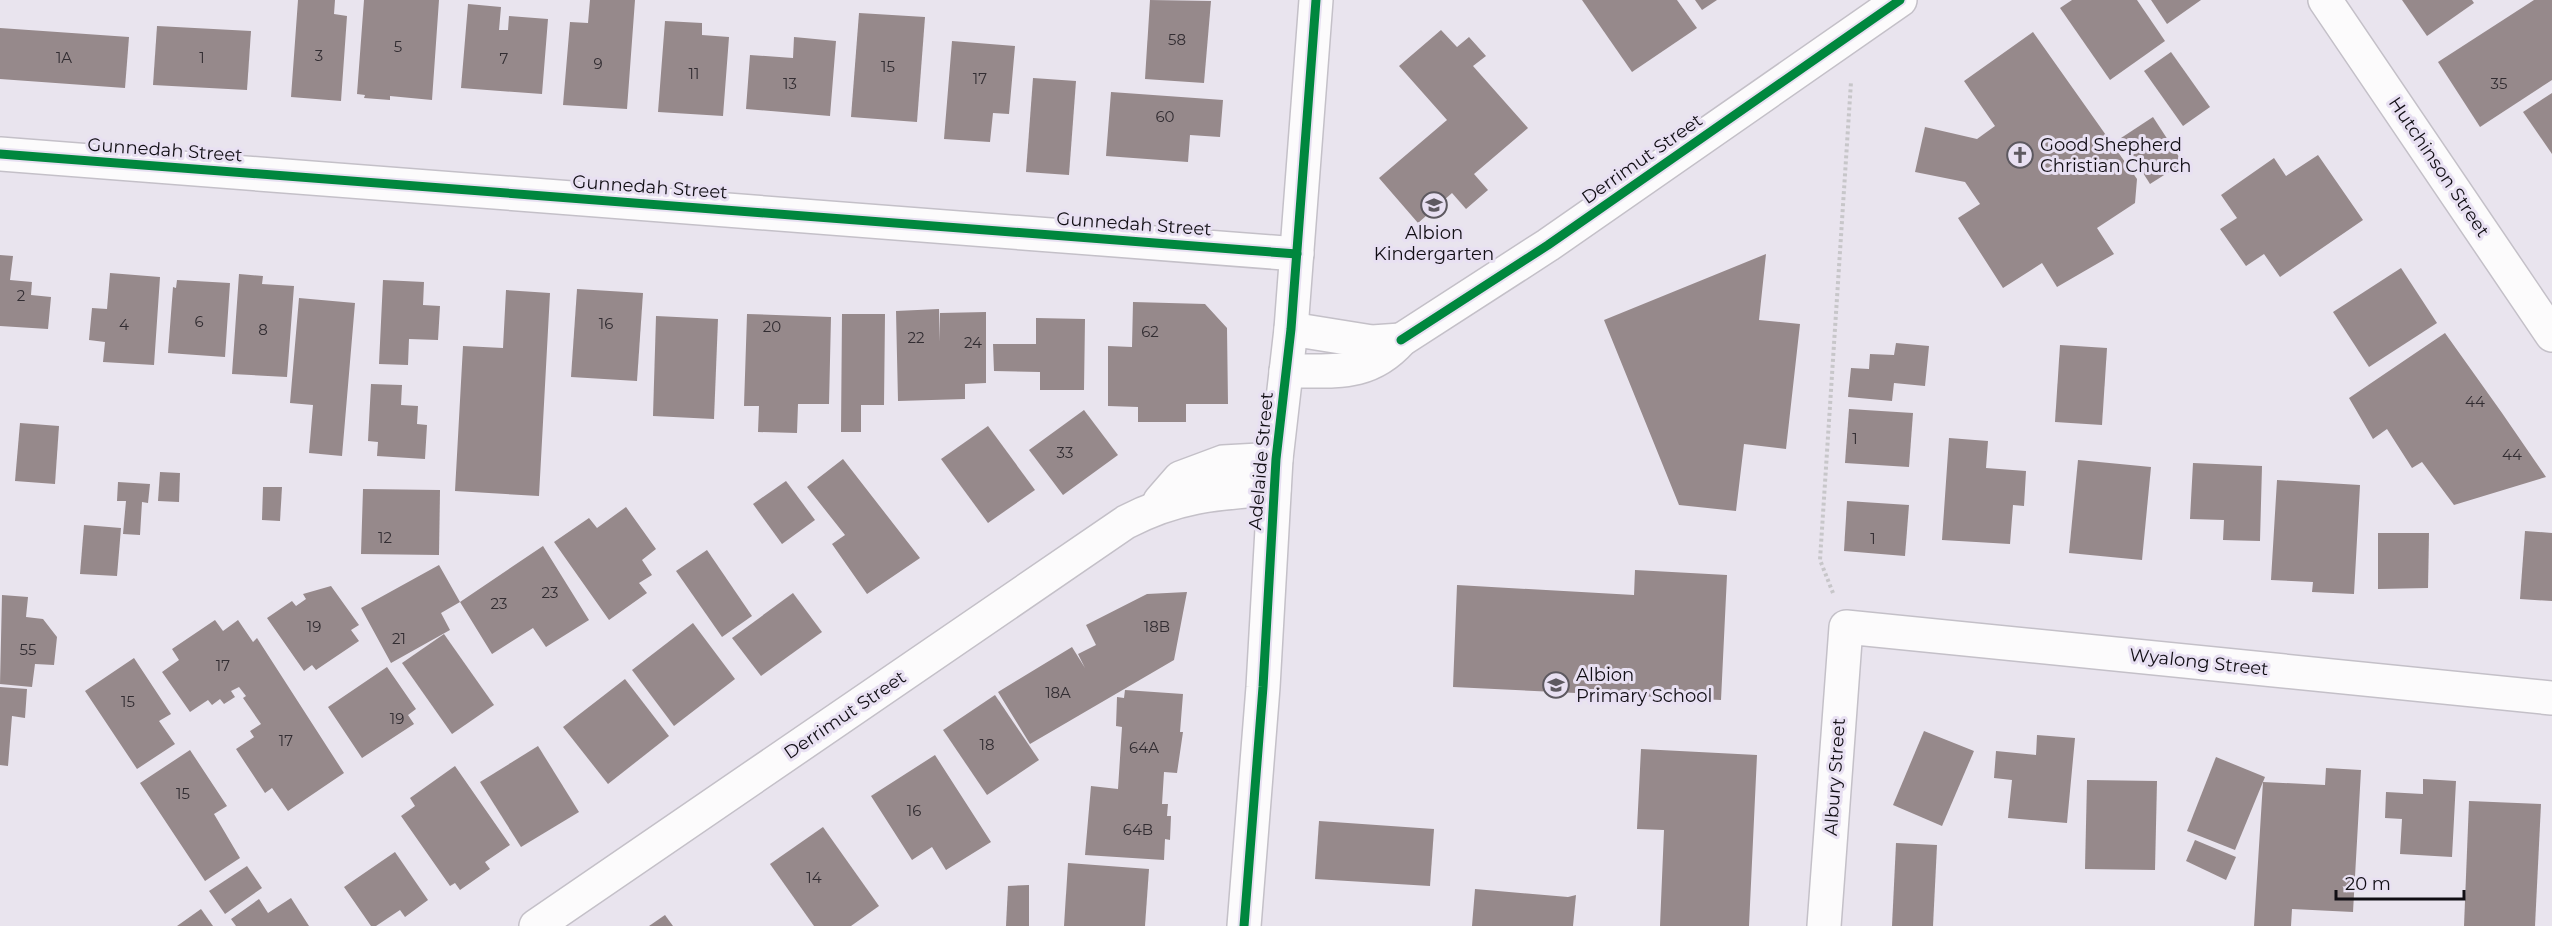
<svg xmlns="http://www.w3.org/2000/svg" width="2552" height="926" viewBox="0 0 2552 926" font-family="Montserrat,sans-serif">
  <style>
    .building { fill: #96898b }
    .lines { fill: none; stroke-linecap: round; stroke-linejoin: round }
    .street-casing { stroke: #c4c0c8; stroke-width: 36 }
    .secondary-casing { stroke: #c4c0c8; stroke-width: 36 }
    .path { stroke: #c7c6c9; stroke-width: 4; stroke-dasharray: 3 3; stroke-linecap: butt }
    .street { stroke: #fcfbfc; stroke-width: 33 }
    .secondary { stroke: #fcfbfc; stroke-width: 33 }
    .cycleway-casing { stroke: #e8e0f2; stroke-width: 13 }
    .cycleway { stroke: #00873e; stroke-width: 9 }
    .labels { text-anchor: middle; stroke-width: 6; stroke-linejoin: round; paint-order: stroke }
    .number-label { font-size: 15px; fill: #322d32 }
    .poi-label { font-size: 18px; fill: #110e14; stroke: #e8e0f2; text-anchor: start }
    .street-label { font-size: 18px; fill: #110e14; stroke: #e8e0f2 }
  </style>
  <rect width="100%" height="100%" fill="#e9e4ee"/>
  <!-- building -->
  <g class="building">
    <path d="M298,0H335L334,14L347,16L341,101L291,97Z"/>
    <path d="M364,0H439L432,100L390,96V100L364,98L365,95L357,94Z"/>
    <path d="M590,0H635L627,109L563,105L570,22L588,23Z"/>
    <path d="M1150,0L1211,1L1204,83L1145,79Z"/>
    <path d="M1582,0H1677L1697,28L1632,72Z"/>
    <path d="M1695,0H1717L1702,10Z"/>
    <path d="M2072,0H2137L2165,41L2110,80L2060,8Z"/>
    <path d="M2151,0H2201L2167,24Z"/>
    <path d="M2402,0H2472L2474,3L2427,36Z"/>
    <path d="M2534,0H2552V80L2480,127L2438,62Z"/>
    <path d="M468,4L501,7L499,30H508L509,16L548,19L542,94L461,88Z"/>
    <path d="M859,13L925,17L917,122L851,117Z"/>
    <path d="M665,21L702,23V35L729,37L723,116L658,112Z"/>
    <path d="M157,26L251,31L247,90L153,85Z"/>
    <path d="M0,28L129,37L125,88L0,79Z"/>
    <path d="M1441,30L1457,47L1469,37L1486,56L1473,66L1528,128L1474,174L1488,190L1466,209L1452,193L1418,223L1379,178L1447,120L1399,66Z"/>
    <path d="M2033,32L2137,179L2135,203L2097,228L2114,254L2057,287L2042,263L2003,288L1958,218L1980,204L1965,182L1915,172L1925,127L1977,139L1995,126L1964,81Z"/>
    <path d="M794,37L836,41L830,116L746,109L750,55L793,58Z"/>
    <path d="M952,41L1015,46L1009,114L993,113L990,142L944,139Z"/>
    <path d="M2171,52L2210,107L2183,126L2144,71Z"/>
    <path d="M1033,78L1076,81L1069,175L1026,172Z"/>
    <path d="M1111,92L1223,100L1220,137L1190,135L1188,162L1106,156Z"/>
    <path d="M2552,93V154L2523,112Z"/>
    <path d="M2153,117L2183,163L2150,184L2121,138Z"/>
    <path d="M2318,155L2363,220L2280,277L2264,254L2246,266L2220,229L2237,218L2221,195L2274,158L2286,176Z"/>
    <path d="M1766,254L1759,320L1800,324L1786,449L1744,444L1736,511L1679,505L1604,320Z"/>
    <path d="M0,255L13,256L10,280L32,282L31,295L51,297L48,329L0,326Z"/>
    <path d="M2401,268L2437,323L2369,367L2333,312Z"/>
    <path d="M110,273L160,277L154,365L103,362L105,342L89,340L92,308L107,309Z"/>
    <path d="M239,274L263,276L262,284L294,286L287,377L232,374Z"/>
    <path d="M177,280L230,283L225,357L168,353L173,287L176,288Z"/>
    <path d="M383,280L424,282L423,305L440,306L438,340L409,339L408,365L379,364Z"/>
    <path d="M577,289L643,293L637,381L571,377Z"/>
    <path d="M506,290L550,293L539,496L455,491L463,346L503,348Z"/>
    <path d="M299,298L355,303L342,456L309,453L313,405L290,403Z"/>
    <path d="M1133,302L1205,304L1227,328L1228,404H1186V422H1138V407L1108,406V346L1132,347Z"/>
    <path d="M939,309L940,342V313L986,312V383L965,384V399L898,401L896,311Z"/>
    <path d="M747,314L831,317L829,404H798L797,433L758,432L759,406H744Z"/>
    <path d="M842,314H885L884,405H861V432H841Z"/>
    <path d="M656,316L718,319L714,419L653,416Z"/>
    <path d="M1036,318L1085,319L1084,390H1040V372L994,371L993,344H1036Z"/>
    <path d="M2445,333L2502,413L2546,477L2454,505L2422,462L2412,468L2387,429L2373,439L2349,398Z"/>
    <path d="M1896,343L1929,346L1925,386L1894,383L1892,401L1848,397L1851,368L1869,369L1870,354L1894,355Z"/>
    <path d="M2060,345L2107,348L2102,425L2055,422Z"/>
    <path d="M371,384L402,385L401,405L418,406L417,424L427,425L425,459L377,456L378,442L368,441Z"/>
    <path d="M1849,409L1913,413L1909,467L1845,463Z"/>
    <path d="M1084,410L1118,455L1063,495L1029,450Z"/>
    <path d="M20,423L59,426L55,484L15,481Z"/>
    <path d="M988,426L1035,490L988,523L941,459Z"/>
    <path d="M1949,438L1988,441L1986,468L2026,471L2024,506L2013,505L2010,544L1942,540Z"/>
    <path d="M843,459L920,558L867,594L832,544L845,535L807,487Z"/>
    <path d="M2078,460L2151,467L2142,560L2069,553Z"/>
    <path d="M2193,463L2262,466L2260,541L2223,540L2224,520L2190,519Z"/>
    <path d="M160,472L180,473L179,502L158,501Z"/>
    <path d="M2277,480L2360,485L2354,594L2312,592L2313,582L2271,580Z"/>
    <path d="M786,481L815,520L782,544L753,504Z"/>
    <path d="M118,482L150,484L148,503L142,502L140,535L123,534L126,501H117Z"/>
    <path d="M263,487H282L280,521L262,520Z"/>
    <path d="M363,489L440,490L439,555L361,554Z"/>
    <path d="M1847,501L1909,505L1905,556L1844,551Z"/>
    <path d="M626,507L656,549L642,560L652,575L639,583L647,593L609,620L554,542L589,518L597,528Z"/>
    <path d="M84,525L121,528L117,576L80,574Z"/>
    <path d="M2525,531L2552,533V601L2520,599Z"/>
    <path d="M2378,533H2429L2428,588L2378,589Z"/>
    <path d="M543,546L589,620L546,647L533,628L492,654L460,602L441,613L450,630L391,663L361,608L439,565L460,602Z"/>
    <path d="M707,550L752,616L722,637L676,571Z"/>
    <path d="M1635,570L1727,575L1721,700L1453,687L1457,585L1634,595Z"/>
    <path d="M331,586L359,625L351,630L359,641L316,670L312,665L304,671L267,618L292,601L296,606L306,599L303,594Z"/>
    <path d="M1187,592L1174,660L1030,744L998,692L1072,647L1085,668L1078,654L1096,645L1086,625L1147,594Z"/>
    <path d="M793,593L822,632L761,676L732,638Z"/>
    <path d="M2,595L28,597L26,617L43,619L57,637L54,665L35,664L32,687L0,684Z"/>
    <path d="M215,620L223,631L238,620L253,642L257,638L344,773L288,811L272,788L265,793L236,749L254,737L250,731L261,724L243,698L246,696L239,687L231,691L235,697L224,704L220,699L212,705L208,700L190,712L162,672L179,660L172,649Z"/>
    <path d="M693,623L735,679L674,726L632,670Z"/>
    <path d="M444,634L494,705L452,734L402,663Z"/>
    <path d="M134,658L171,714L159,721L175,744L137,769L85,691Z"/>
    <path d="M387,667L416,709L408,715L414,724L362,758L328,707Z"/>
    <path d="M625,679L669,736L608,784L563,727Z"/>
    <path d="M0,687L27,689L25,718L12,716L8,766L0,765Z"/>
    <path d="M1125,690L1183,694L1180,732H1183L1177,773L1164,772L1162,804H1168L1167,816H1171L1170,840L1165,839L1164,860L1085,855L1091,786L1118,789L1122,727L1116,726L1117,697L1124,698Z"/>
    <path d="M995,695L1039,760L987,795L943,730Z"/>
    <path d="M1924,731L1974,751L1942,826L1893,805Z"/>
    <path d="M2037,735L2075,738L2067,823L2008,818L2012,780L1994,778L1996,751L2036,755Z"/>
    <path d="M538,746L579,812L521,847L480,782Z"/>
    <path d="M1641,749L1757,755L1749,926H1660L1664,830L1637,829Z"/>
    <path d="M190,750L227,806L214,814L240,858L205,881L140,783Z"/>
    <path d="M935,755L991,842L946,870L932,847L912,860L871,796Z"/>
    <path d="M2216,757L2265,777L2235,850L2187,831Z"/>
    <path d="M455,766L510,845L485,862L490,869L460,890L455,883L450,886L401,816L415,806L410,798Z"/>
    <path d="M2326,768L2361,770L2353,912L2292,909L2291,926H2254L2263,782L2325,785Z"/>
    <path d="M2423,779L2456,781L2452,857L2400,854L2402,819L2385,818L2386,792L2423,794Z"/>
    <path d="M2087,780L2157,781L2155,870L2085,869Z"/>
    <path d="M2469,801L2541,804L2535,926H2464Z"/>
    <path d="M1319,821L1434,829L1430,886L1315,879Z"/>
    <path d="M823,827L879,906L851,926H814L770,864Z"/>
    <path d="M2195,840L2236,857L2226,880L2186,861Z"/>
    <path d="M1896,843L1937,845L1933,926H1892Z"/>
    <path d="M395,852L428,900L405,917L400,910L376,926H371L344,887Z"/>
    <path d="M1068,863L1149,869L1145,926H1064Z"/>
    <path d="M247,866L262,888L225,914L209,891Z"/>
    <path d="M1029,885V926H1006L1008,886Z"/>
    <path d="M1475,889L1568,897L1576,895L1573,926H1472Z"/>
    <path d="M291,898L309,926H236L231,919L259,899L268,913Z"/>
    <path d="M201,909L213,926H177Z"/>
    <path d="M665,915L673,926H649Z"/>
  </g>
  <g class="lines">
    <!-- street casing -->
    <g class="street-casing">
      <g id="street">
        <path d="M2325,0L2552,335"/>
        <path d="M0,154L1297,254"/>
        <path d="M1291,329L1372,342L1401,340"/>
        <path d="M1286,371C1333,370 1367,378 1401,340L1548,245L1900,0"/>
        <path d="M1160,501L1180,478L1223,462L1276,459"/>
        <path d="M536,926L1126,522C1178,495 1216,493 1274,489"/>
        <path d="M1824,926L1846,627L2552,698"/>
      </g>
    </g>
    <!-- secondary casing -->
    <g class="secondary-casing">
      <path id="secondary" d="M1244,926L1263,687L1276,459L1291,329L1316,0"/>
    </g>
    <!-- path -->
    <path class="path" d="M1833,593L1820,560L1851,82"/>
    <!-- street -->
    <use href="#street" class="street"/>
    <!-- secondary -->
    <use href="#secondary" class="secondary"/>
    <!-- cycleway casing -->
    <g class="cycleway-casing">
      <g id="cycleway">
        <path d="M0,154L1297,254"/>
        <path d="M1401,340L1548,245L1900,0"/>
        <path d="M1244,926L1263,687L1276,459L1291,329L1316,0"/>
      </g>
    </g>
    <!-- cycleway -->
    <use href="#cycleway" class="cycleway"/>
  </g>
  <!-- icons -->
  <defs>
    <g id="church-ring" transform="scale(1.35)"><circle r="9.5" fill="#e8e0f2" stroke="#5d5960" stroke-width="1.5"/><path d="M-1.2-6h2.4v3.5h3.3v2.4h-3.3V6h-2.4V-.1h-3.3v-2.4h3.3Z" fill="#5d5960"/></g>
    <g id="school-ring" transform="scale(1.35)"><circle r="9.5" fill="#e8e0f2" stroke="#5d5960" stroke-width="1.5"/><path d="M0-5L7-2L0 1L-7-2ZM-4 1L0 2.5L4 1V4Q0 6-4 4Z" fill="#5d5960"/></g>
  </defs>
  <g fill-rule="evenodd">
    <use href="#church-ring" x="2020" y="155"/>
    <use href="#school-ring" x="1434" y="205"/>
    <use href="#school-ring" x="1556" y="685"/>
  </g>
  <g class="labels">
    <!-- number labels -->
    <g class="number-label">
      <text x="1177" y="45">58</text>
      <text x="398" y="52">5</text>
      <text x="319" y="61">3</text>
      <text x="64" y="63">1A</text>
      <text x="202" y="63">1</text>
      <text x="504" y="64">7</text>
      <text x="598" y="69">9</text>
      <text x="888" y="72">15</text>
      <text x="694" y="79">11</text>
      <text x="980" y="84">17</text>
      <text x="790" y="89">13</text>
      <text x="2499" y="89">35</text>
      <text x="1165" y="122">60</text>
      <text x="21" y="301">2</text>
      <text x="199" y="327">6</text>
      <text x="606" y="329">16</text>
      <text x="124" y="330">4</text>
      <text x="772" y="332">20</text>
      <text x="263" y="335">8</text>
      <text x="1150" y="337">62</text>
      <text x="916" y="343">22</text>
      <text x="973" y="348">24</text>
      <text x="2475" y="407">44</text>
      <text x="1855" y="444">1</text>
      <text x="1065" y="458">33</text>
      <text x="2512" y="460">44</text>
      <text x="385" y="543">12</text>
      <text x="1873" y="544">1</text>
      <text x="550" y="598">23</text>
      <text x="499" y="609">23</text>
      <text x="314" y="632">19</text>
      <text x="1157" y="632">18B</text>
      <text x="399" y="644">21</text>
      <text x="28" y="655">55</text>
      <text x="223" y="671">17</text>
      <text x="1058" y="698">18A</text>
      <text x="128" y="707">15</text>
      <text x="397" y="724">19</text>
      <text x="286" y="746">17</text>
      <text x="987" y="750">18</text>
      <text x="1144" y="753">64A</text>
      <text x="183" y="799">15</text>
      <text x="914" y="816">16</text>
      <text x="1138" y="835">64B</text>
      <text x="814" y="883">14</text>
    </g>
    <!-- poi labels -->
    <g class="poi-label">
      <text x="2040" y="151">Good Shepherd<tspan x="2040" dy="21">Christian Church</tspan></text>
      <text x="1434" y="239" text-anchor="middle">Albion<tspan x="1434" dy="21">Kindergarten</tspan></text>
      <text x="1576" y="681">Albion<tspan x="1576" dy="21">Primary School</tspan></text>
    </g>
    <!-- street labels -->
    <g class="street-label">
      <text transform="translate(165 150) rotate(4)" y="6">Gunnedah Street</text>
      <text transform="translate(1642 159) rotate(-35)" y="6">Derrimut Street</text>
      <text transform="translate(2439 167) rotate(56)" y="6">Hutchinson Street</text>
      <text transform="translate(650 187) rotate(4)" y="6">Gunnedah Street</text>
      <text transform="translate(1134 224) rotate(4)" y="6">Gunnedah Street</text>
      <text transform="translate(1261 461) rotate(-85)" y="6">Adelaide Street</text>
      <text transform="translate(2199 662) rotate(6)" y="6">Wyalong Street</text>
      <text transform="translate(845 715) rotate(-34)" y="6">Derrimut Street</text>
      <text transform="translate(1835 777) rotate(-86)" y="6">Albury Street</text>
    </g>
  </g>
  <!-- scale -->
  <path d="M2336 890v9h128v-9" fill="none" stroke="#110e14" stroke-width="3"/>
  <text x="2345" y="890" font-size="18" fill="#110e14" stroke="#e8e0f2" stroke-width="4.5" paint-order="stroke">20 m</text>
</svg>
